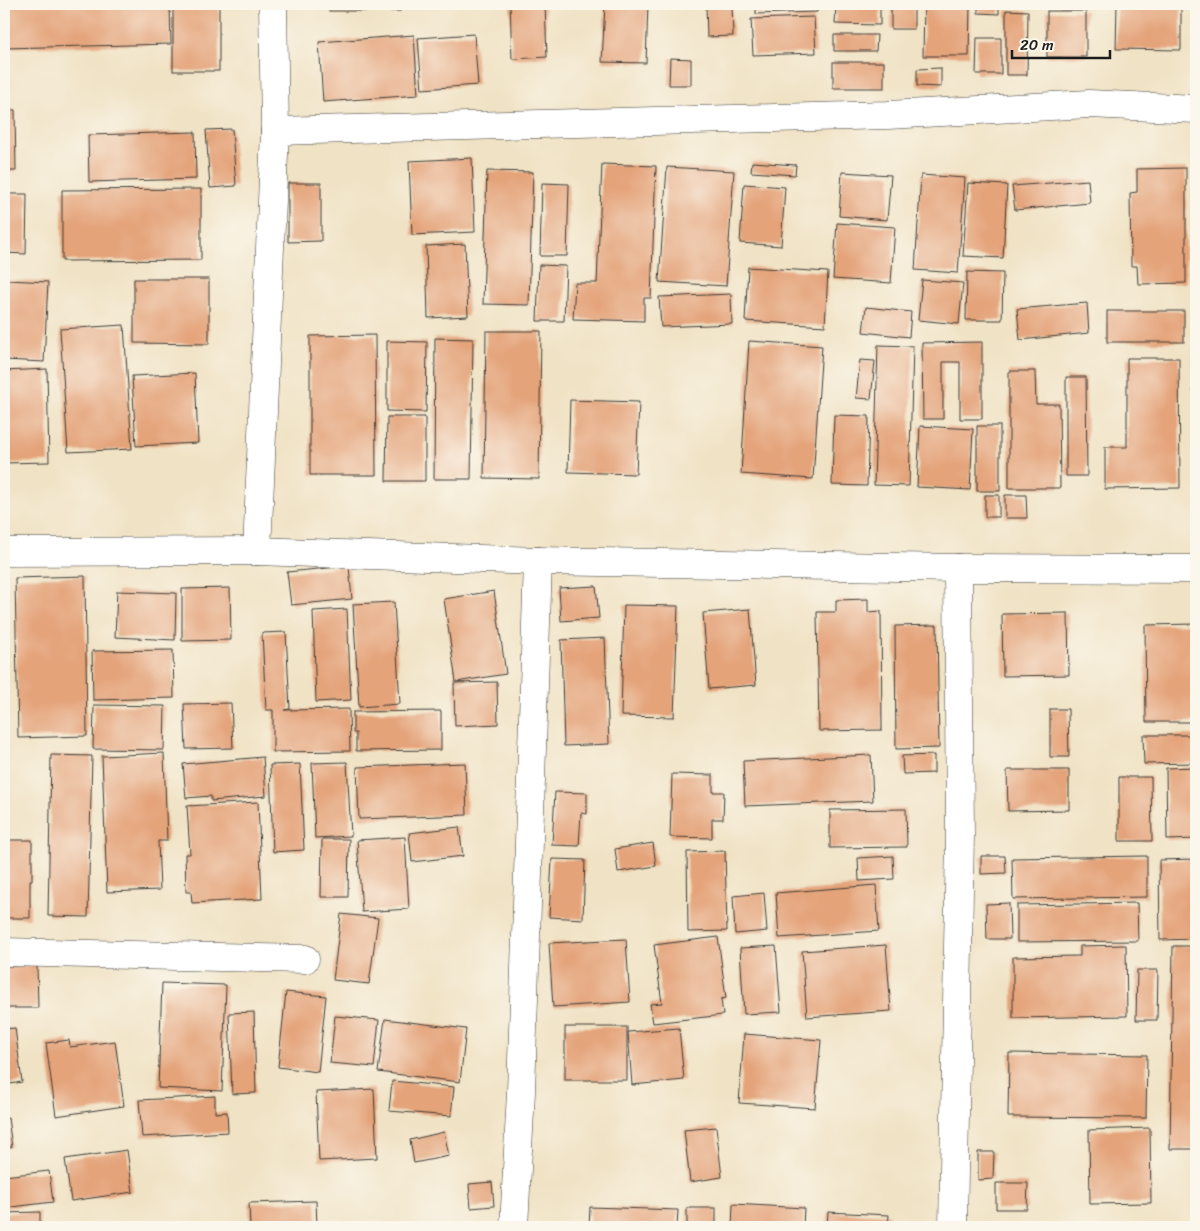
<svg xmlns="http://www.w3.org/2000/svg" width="1200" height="1231" viewBox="0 0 1200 1231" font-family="Sriracha,sans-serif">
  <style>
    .building { fill: #e4a379 }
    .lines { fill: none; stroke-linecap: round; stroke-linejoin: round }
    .minor-casing { stroke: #3c3a35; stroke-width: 29 }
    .minor { stroke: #fff; stroke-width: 28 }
  </style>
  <rect width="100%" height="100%" fill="#fbf7ec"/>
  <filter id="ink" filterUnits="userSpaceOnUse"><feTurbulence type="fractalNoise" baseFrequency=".02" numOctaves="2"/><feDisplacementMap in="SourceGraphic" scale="10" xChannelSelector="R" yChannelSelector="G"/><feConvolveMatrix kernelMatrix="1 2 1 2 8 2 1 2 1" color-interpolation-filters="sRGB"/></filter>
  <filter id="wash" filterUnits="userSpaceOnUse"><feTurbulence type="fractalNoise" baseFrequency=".0096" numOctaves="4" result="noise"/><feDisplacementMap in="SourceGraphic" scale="20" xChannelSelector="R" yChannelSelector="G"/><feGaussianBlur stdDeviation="1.12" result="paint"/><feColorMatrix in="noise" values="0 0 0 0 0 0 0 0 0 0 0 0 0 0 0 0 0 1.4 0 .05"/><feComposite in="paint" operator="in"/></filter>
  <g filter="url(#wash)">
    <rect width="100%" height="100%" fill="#f0e2c4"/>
    <g id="blocks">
      <!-- building -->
      <g class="building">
        <path d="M4,4H170L171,44L4,48Z"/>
        <rect x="173" y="4" width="46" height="67"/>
        <rect x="329" y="4" width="71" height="7"/>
        <path d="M510,4H545L547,57L512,59Z"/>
        <path d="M605,4H648L646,63L602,62Z"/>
        <path d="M706,4H732L733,36L707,37Z"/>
        <path d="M756,4H817V12L756,14Z"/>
        <path d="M836,4H880V25L835,24Z"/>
        <rect x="891" y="4" width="23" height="25"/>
        <path d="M924,4H970L969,56H923Z"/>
        <path d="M978,4H999V14L978,13Z"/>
        <path d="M1117,4H1181V50L1116,49Z"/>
        <path d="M1006,10L1028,11L1027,75H1006Z"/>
        <rect x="1047" y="11" width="39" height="46"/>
        <path d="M814,17L816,53L753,55L751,19Z"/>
        <path d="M474,34L478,85L422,89L418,38Z"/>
        <path d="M414,35L418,95L323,102L319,42Z"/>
        <path d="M834,35H877L876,51H834Z"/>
        <path d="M977,38H1001V74H976Z"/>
        <path d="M670,58L691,59V85H669Z"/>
        <rect x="833" y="62" width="51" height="26"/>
        <path d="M941,68V87L917,86V69Z"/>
        <path d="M4,110H15L16,171H4Z"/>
        <path d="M232,129L236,186L210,188L206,130Z"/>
        <path d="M195,132L196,179L89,182L88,135Z"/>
        <path d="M472,158L475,232L412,235L409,161Z"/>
        <path d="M752,162L796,165L795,175L751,172Z"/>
        <path d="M602,164L656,166L651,298H644V321L573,319L575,283H597Z"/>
        <path d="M667,167L734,171L726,286L659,282Z"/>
        <path d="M1186,168V283L1138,284L1137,266H1131L1130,193L1137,192V169Z"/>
        <path d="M487,171L533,172L529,305L483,304Z"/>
        <path d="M842,172L891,175L887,220L839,216Z"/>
        <path d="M921,175L965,178L958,273L915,270Z"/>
        <path d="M1088,180L1090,203L1015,210L1012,186Z"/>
        <path d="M288,183H321V241L288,242Z"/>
        <path d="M542,183L569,184L567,256H540Z"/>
        <path d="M968,183L1007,185L1003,258L963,256Z"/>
        <path d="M744,184L785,187L781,246L740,243Z"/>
        <path d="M201,189V260L62,261V190Z"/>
        <path d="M4,194H27L26,254L4,253Z"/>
        <path d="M837,223L895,227L891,283L833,279Z"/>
        <path d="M465,244L468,316L428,318L426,246Z"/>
        <path d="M539,265L566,266L564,321H537Z"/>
        <path d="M748,267L828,272L825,326L745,321Z"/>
        <path d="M967,272L1003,273L1002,320H966Z"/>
        <path d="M134,279H209V344L134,343Z"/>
        <path d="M7,280L48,282L44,362L4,360Z"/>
        <path d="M922,280L963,283L959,324L918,320Z"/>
        <path d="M731,294L732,324L661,327L659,297Z"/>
        <path d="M1087,303L1089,333L1020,340L1017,309Z"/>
        <path d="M866,307L911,312L909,337L863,332Z"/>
        <rect x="1107" y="311" width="77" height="31"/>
        <path d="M124,325L132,449L68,452L60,329Z"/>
        <path d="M486,331H541L539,479L484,478Z"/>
        <path d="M375,335L376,475H310V336Z"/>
        <path d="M435,338L473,339L471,479H434Z"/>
        <path d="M387,341L427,342L426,412L387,411Z"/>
        <path d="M749,341L822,346L813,479L741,474Z"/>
        <path d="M982,342V419H960V362H943V419H923L922,343Z"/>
        <path d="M878,345L913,346L909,486L874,485Z"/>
        <rect x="1193" y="351" width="3" height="40"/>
        <path d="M1127,358H1179L1180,488L1105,489V447H1127Z"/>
        <path d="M860,360L875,361L871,399L856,398Z"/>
        <path d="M47,369L49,462L4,463V371Z"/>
        <path d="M1009,371H1035L1036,404H1059L1060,488H1009Z"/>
        <path d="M195,373L198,443L136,446L132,376Z"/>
        <path d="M1066,377H1086L1087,476H1066Z"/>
        <path d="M570,400L639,402L636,474L568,472Z"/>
        <path d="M834,415L869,416L867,486L832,485Z"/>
        <path d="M387,417H425V481H386Z"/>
        <path d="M920,426L973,429L970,490L917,487Z"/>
        <rect x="977" y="426" width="23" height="65"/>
        <rect x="985" y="495" width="14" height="22"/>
        <path d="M1005,495H1026L1027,518H1005Z"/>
        <path d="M349,566L352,599L291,605L287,572Z"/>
        <path d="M85,576L87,736L18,738L15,578Z"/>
        <path d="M596,586L599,618L561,621L559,588Z"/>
        <path d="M230,588L231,640L182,641V589Z"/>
        <path d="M117,591L176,593L175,640L115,637Z"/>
        <path d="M494,591L506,674L456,682L444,599Z"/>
        <path d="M868,599V612L881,611L882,730L819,731L817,612H836V600Z"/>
        <path d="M394,602L400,704L359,707L353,604Z"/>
        <path d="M624,605L678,606L674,717L621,716Z"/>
        <path d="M347,609L351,700L316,702L313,611Z"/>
        <path d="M750,609L756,685L709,689L703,613Z"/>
        <path d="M1068,613L1069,675L1003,676L1002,614Z"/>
        <path d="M1196,624V722H1146L1145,625Z"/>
        <path d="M937,625L939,748L896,749L895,626Z"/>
        <path d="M286,632L290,709L284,710L349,709L350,751L273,752V710H266L262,633Z"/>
        <path d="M605,638L609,744L564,746L561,640Z"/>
        <path d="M173,650L174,698L93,700L92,651Z"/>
        <path d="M497,682L498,724L455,726L454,683Z"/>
        <path d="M231,703L233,748L186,749L184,704Z"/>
        <path d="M94,705L165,706L164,750L93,749Z"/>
        <path d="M1050,709H1068L1069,757H1050Z"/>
        <path d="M441,711V750L356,751V733H353V712Z"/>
        <path d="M1143,735H1196V763L1144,764Z"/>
        <path d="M164,753L167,841H158L160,890L107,892L102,756Z"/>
        <path d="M51,755L92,756L88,917L48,916Z"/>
        <path d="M871,755L873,801L745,806L743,761Z"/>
        <path d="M934,755V773L903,774L902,756Z"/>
        <path d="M263,757L266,796L211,801V796L186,798L183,764Z"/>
        <path d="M347,762L351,836L315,838L312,763Z"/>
        <path d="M465,763L467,815L359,819L357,767Z"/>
        <path d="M300,764L304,850L273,852L270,765Z"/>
        <path d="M1196,767V839L1167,840L1166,768Z"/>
        <path d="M1007,770H1069V810L1008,811Z"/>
        <path d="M672,774L713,775V792H724L723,819H712V838L670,837Z"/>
        <path d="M1119,777H1151L1152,841H1119Z"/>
        <path d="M555,792L587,793V814L581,813L579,846L552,845Z"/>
        <path d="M258,802L262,899L192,903L191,892H186L185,854H190L187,806Z"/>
        <path d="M906,809L907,847L830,848V810Z"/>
        <path d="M459,827L463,856L412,862L409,833Z"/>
        <path d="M405,837L409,909L362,912L357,840Z"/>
        <path d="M322,839H349L348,897H321Z"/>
        <path d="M4,840H32V880H30V918H4Z"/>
        <path d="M653,843L656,866L618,872L615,849Z"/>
        <path d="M725,851L727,931L688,932L687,852Z"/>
        <path d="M893,856L894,879L859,881L858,858Z"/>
        <path d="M981,856H1005L1006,873L981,874Z"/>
        <path d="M1147,856V897L1013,899L1012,858Z"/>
        <path d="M552,859L585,860L583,919L549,917Z"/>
        <path d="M1196,859V939L1160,940L1159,860Z"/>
        <path d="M876,885L879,931L779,938L776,893Z"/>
        <path d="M764,893L767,931L735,934L733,896Z"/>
        <path d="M1009,903L1010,939H987L986,904Z"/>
        <path d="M1137,903L1138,941L1017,942V905Z"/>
        <path d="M341,914L378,918L369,984L333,980Z"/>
        <path d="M718,937L726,998L721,999L723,1015L653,1023L650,1004L662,1003L654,945Z"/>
        <path d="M626,939L630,1002L553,1007L549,943Z"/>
        <path d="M886,945L891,1011L807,1017L802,951Z"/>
        <path d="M1126,945L1127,1016L1013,1018V957L1080,956V946Z"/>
        <path d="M776,946L781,1012L744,1014L740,948Z"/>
        <path d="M1173,946H1196V1149H1170Z"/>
        <path d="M37,965L38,1008H4V966Z"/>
        <path d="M1137,970H1158L1157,1020H1136Z"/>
        <path d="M162,983L226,985L222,1091L158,1088Z"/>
        <path d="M286,992L326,996L318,1072L278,1067Z"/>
        <path d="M254,1012L256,1093L232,1094L229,1013Z"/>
        <path d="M335,1016L379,1020L374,1067L330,1063Z"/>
        <path d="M385,1019L466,1029L460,1082L378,1072Z"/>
        <rect x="565" y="1027" width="62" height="53"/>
        <path d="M15,1028L22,1082L4,1085V1029Z"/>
        <path d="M679,1028L684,1080L632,1085L628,1032Z"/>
        <path d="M744,1034L821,1040L815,1108L739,1103Z"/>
        <path d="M69,1040L70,1047L115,1041L124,1106L56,1116L46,1043Z"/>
        <path d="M1009,1053L1147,1055L1146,1118L1008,1117Z"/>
        <path d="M392,1081L454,1087L451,1116L389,1111Z"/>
        <path d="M374,1089L377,1158L319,1161L316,1092Z"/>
        <path d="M215,1096V1113L227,1112L228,1132L142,1137L139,1100Z"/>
        <path d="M8,1118L12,1147L4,1148V1119Z"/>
        <path d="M716,1127L722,1177L690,1182L684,1130Z"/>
        <path d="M1150,1128L1151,1203L1090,1204L1089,1130Z"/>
        <path d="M444,1132L449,1156L414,1163L410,1140Z"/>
        <path d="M127,1150L133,1192L71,1201L65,1159Z"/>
        <path d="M978,1152H994L993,1179L978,1180Z"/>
        <path d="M49,1171L53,1202L4,1208V1176Z"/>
        <path d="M492,1182L494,1206L471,1208L469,1184Z"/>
        <path d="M996,1183H1028L1027,1209H996Z"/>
        <path d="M316,1201L317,1227H250L249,1203Z"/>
        <path d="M733,1204L804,1208L803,1227H732Z"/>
        <path d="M590,1207L678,1210L677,1227H589Z"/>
        <rect x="687" y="1208" width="29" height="19"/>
        <path d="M40,1212V1227H4V1213Z"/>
        <path d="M828,1212L889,1215L888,1227H827Z"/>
      </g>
    </g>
  </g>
  <g filter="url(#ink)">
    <use href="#blocks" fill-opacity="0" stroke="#3c3a35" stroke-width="1"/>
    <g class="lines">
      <!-- minor casing -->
      <g class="minor-casing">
        <g id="minor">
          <path d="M275,131L888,115L1089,104L1196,109"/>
          <path d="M257,551L275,131L273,4"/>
          <path d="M4,552L257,551L538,561L958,568L1196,569"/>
          <path d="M4,952L305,959"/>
          <path d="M514,1227L521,1092L538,561"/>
          <path d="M953,1227L960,835L958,568"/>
        </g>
      </g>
      <!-- minor -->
      <use href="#minor" class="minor"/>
    </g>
  </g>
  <!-- margin -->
  <rect width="1200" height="1231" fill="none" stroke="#fbf7ec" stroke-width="20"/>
  <!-- scale -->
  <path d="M1012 50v8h98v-8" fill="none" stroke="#1c1c1c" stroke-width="2.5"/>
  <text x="1020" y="50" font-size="15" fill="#1c1c1c" stroke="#fbf7ec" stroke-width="4" paint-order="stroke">20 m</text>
</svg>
